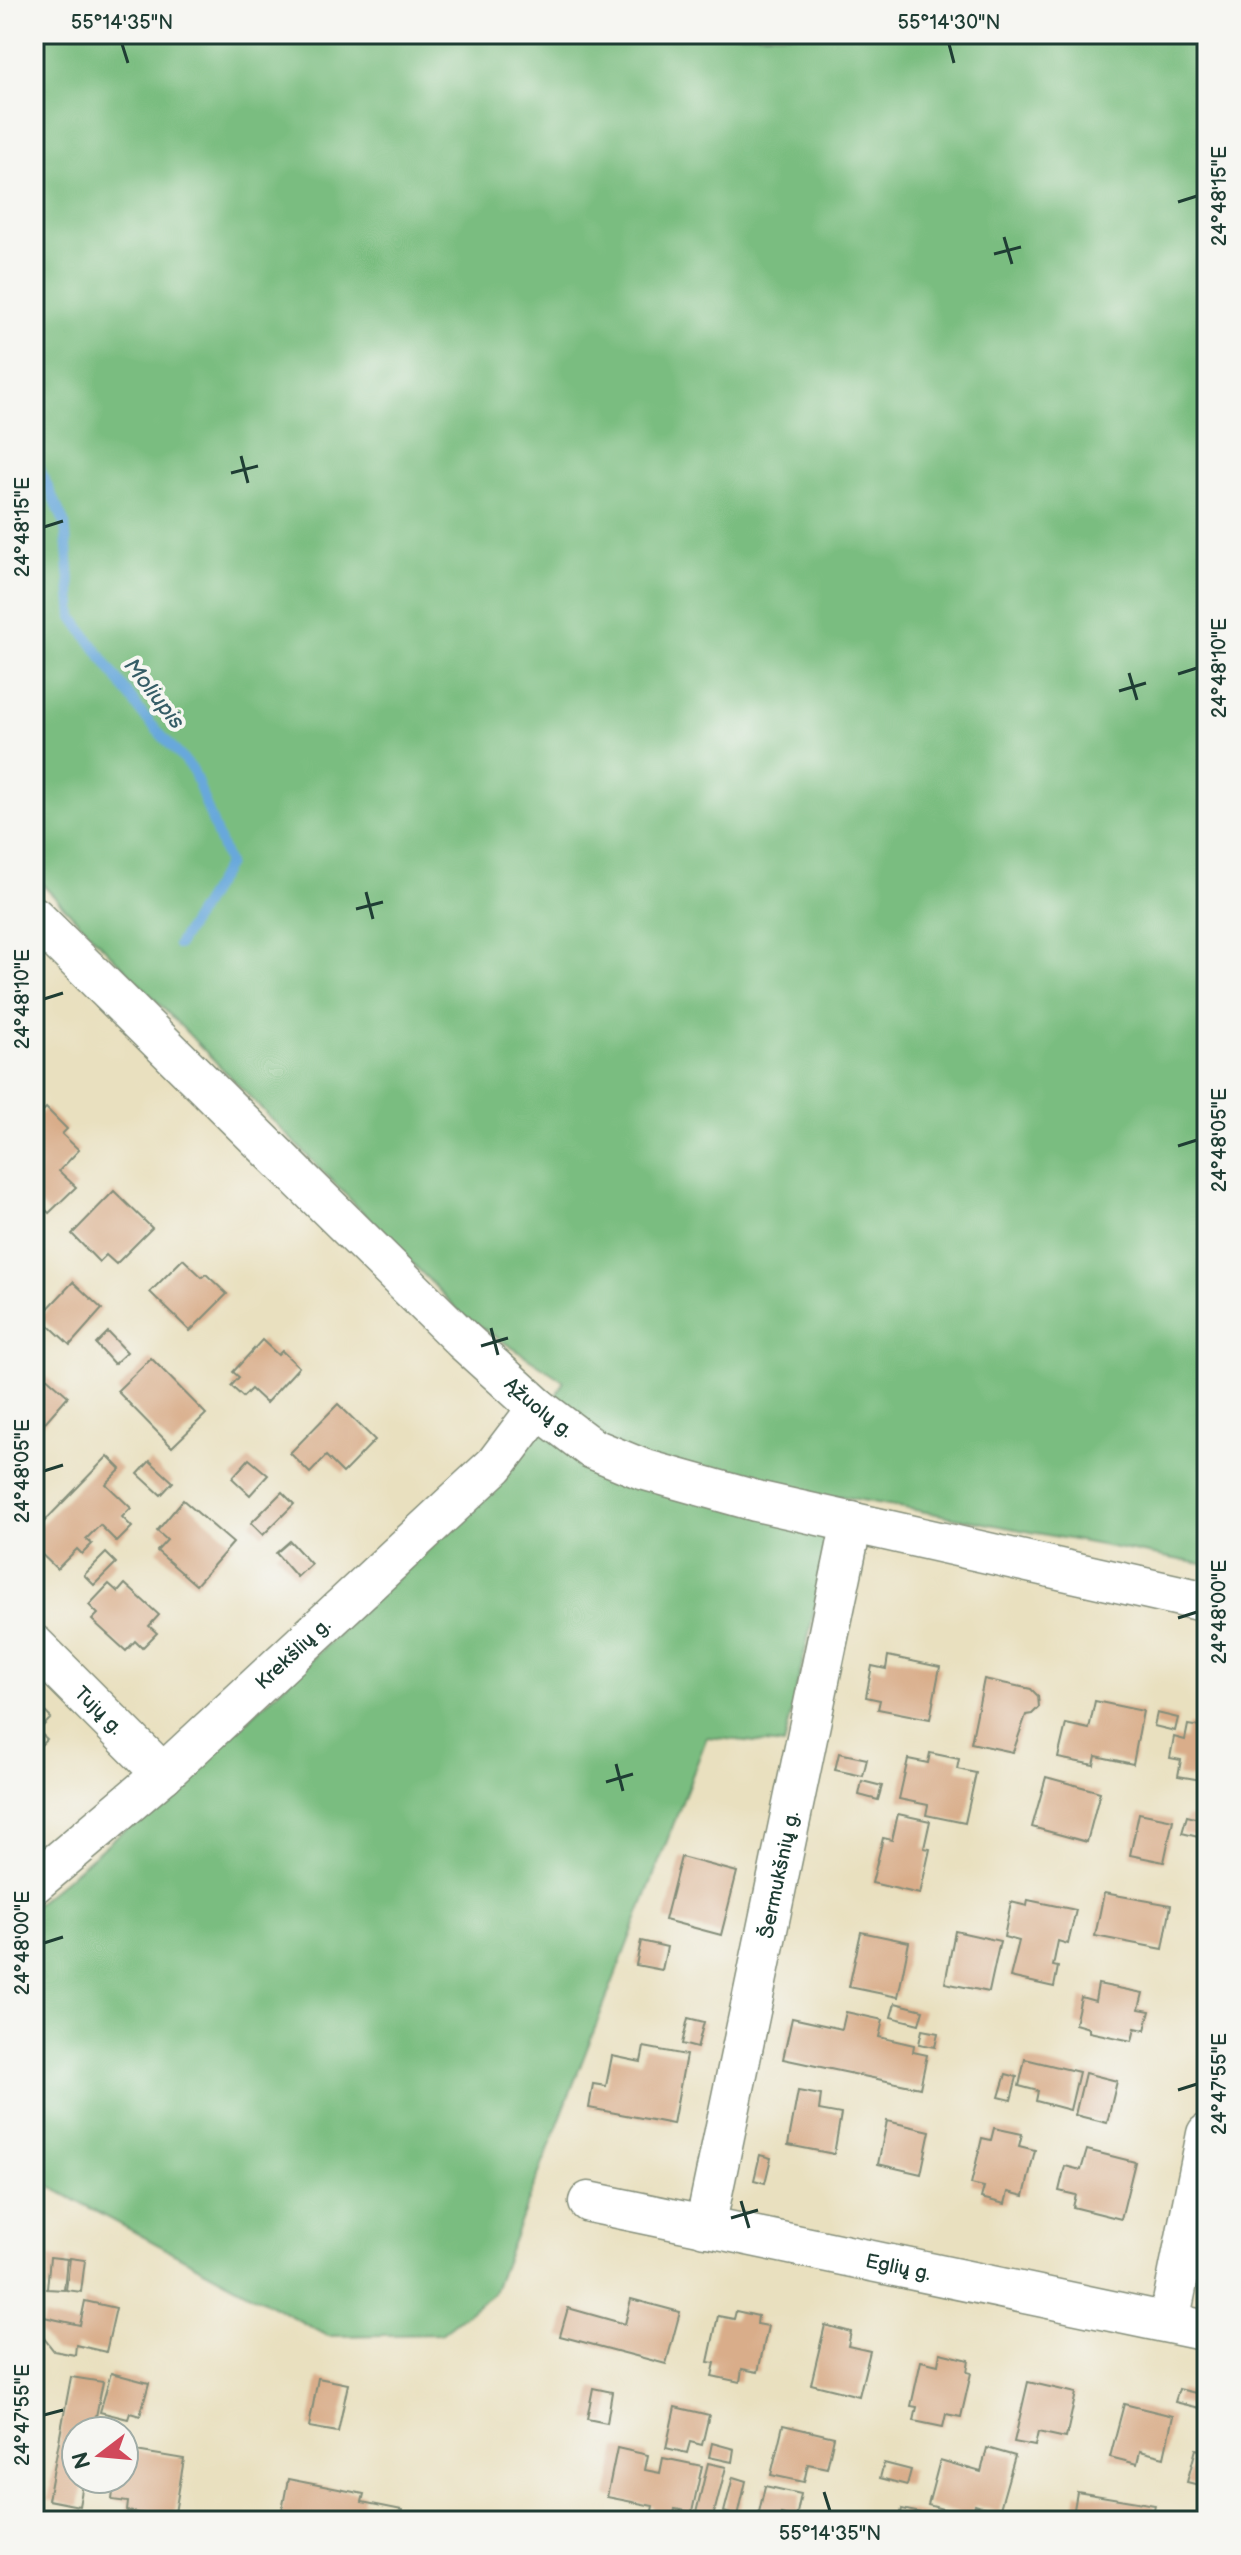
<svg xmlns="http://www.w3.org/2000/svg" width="1241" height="2555" viewBox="0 0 1241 2555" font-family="'Balsamiq Sans',sans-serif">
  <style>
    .forest { fill: #7abd80; stroke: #4c7d5a; stroke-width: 2 }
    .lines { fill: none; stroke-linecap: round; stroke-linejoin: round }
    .stream { stroke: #68a8db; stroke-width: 10 }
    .building { fill: #d9ad8a }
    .street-casing { stroke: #848e7a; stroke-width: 43 }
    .street { stroke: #fff; stroke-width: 40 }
    .ticks { fill: none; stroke: #1f3d34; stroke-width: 3 }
    .labels { text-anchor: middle; stroke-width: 8; stroke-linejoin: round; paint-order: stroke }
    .street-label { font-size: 20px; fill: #1f3d34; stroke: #f6f6f2 }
    .water-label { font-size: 22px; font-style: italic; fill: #355d66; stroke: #f6f6f2 }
    .neatline { fill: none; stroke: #1f3d34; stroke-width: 3 }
    .ticks-label { font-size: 20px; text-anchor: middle; fill: #1f3d34 }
  </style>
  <rect width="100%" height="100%" fill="#f6f6f2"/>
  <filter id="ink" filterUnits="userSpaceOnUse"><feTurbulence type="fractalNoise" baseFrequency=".0125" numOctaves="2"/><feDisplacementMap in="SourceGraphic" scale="16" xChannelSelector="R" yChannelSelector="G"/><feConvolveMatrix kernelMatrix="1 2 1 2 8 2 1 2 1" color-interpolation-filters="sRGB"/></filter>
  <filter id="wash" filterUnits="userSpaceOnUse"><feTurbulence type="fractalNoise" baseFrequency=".006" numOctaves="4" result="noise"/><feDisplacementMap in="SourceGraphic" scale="32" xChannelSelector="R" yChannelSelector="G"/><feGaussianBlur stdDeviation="1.8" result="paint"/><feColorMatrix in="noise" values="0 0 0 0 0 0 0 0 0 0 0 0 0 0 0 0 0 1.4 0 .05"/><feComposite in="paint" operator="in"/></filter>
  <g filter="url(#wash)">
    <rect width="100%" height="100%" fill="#e9e0bf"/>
    <!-- forest -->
    <path class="forest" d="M34,34H1207V1565L840,1496L784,1745L707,1737L493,2293L441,2334L328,2336L34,2178V1906L202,1764L521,1459L564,1381L465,1317L34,876Z"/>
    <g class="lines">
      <!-- stream -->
      <path class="stream" d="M34,456L65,524L73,617L143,715L193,770L228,864L178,945"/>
    </g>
    <g id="blocks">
      <!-- building -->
      <g class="building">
        <path d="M46,1108L67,1129L62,1134L79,1150L59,1171L76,1187L49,1213L34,1199V1120Z"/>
        <path d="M114,1191L152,1228L116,1264L106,1255L99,1262L72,1234Z"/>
        <path d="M183,1259L202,1277L206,1274L227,1294L190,1331L150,1292Z"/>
        <path d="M73,1282L102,1309L70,1345L40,1317Z"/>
        <path d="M108,1332L127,1352L114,1364L96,1344Z"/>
        <path d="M262,1340L278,1355L282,1351L299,1367L266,1403L251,1389L243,1397L231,1386L239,1377L233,1372Z"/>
        <path d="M151,1358L206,1414L172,1447L117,1391Z"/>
        <path d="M44,1375L68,1396L34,1435V1387Z"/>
        <path d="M338,1404L375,1440L343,1473L326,1456L310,1473L290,1453Z"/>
        <path d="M108,1456L121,1469L106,1484L131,1508L122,1517L132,1527L117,1542L100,1525L86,1539L92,1544L82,1554L77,1549L57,1569L34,1547V1532Z"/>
        <path d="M249,1459L268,1475L250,1495L232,1478Z"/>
        <path d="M150,1461L173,1482L161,1495L138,1474Z"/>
        <path d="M282,1492L294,1504L263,1535L251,1523Z"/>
        <path d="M183,1500L233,1543L196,1585L157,1551L167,1540L157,1531Z"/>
        <path d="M290,1541L311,1564L297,1577L276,1553Z"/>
        <path d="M106,1553L116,1563L94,1585L84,1575Z"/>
        <path d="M109,1584L118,1592L125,1584L159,1615L149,1626L157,1633L142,1648L135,1641L126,1651L92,1620L98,1614L89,1605Z"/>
        <path d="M888,1656L940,1667L930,1719L878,1709L880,1700L866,1697L872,1666L886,1669Z"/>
        <path d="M984,1679L1031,1689L1038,1696L1039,1707L1032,1714L1026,1715L1013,1752L971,1743Z"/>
        <path d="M34,1701L51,1718L38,1731L47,1739L34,1752Z"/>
        <path d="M1095,1701L1143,1711L1133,1764L1096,1756L1094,1765L1058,1758L1066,1724L1089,1729Z"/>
        <path d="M1157,1713L1178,1718L1175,1731L1154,1726Z"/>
        <path d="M1188,1725L1207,1728V1781L1178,1776L1181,1760L1170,1758L1174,1737L1185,1740Z"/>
        <path d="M839,1753L867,1759L863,1776L835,1770Z"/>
        <path d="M930,1753L959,1759L957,1769L976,1773L965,1823L926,1815L928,1805L899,1799L908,1759L928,1763Z"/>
        <path d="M1046,1777L1100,1792L1087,1842L1032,1827Z"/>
        <path d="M862,1781L882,1786L878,1800L859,1795Z"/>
        <path d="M1139,1813L1173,1820L1164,1862L1130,1855Z"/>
        <path d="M898,1814L930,1821L924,1848L930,1849L920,1894L872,1883L883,1838L892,1840Z"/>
        <path d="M1187,1816L1207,1821L1206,1839L1182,1833Z"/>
        <path d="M681,1857L737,1872L721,1935L665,1920Z"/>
        <path d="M1104,1893L1171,1905L1163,1949L1095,1936Z"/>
        <path d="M1028,1900L1076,1910L1068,1944L1058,1941L1053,1966L1058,1967L1054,1987L1010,1977L1019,1941L1004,1937L1011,1902L1027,1906Z"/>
        <path d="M955,1931L1000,1941L989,1992L945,1983Z"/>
        <path d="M861,1932L909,1942L898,1997L849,1987Z"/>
        <path d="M641,1941L667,1947L662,1970L636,1965Z"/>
        <path d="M1098,1984L1143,1993L1139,2009L1150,2011L1145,2030L1135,2028L1132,2041L1089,2032V2028L1075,2024L1081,1997L1095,2001Z"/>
        <path d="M895,2003L923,2010L919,2024L891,2017Z"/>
        <path d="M846,2012L883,2020L879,2037L914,2045L913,2052L927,2055L920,2088L783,2059L792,2018L842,2029Z"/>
        <path d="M688,2018L704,2022L697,2048L682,2044Z"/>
        <path d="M922,2030L938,2033L935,2047L919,2044Z"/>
        <path d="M644,2047L686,2055L673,2124L589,2108L593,2084L606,2086L612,2056L641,2062Z"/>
        <path d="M1025,2059L1079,2072L1070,2110L1036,2101L1038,2091L1019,2086Z"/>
        <path d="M1085,2073L1117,2081L1107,2123L1075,2115Z"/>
        <path d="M1006,2074L1017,2077L1011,2100L999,2097Z"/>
        <path d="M798,2091L821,2095L819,2110L841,2114L834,2154L788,2145Z"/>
        <path d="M887,2121L930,2131L921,2174L878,2164Z"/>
        <path d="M994,2128L1022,2134L1019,2146L1035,2150L1024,2196L1008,2192L1005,2204L981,2198L984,2187L971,2184L982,2138L991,2140Z"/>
        <path d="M1087,2150L1135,2162L1121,2219L1073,2207L1076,2195L1059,2191L1065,2166L1081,2170Z"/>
        <path d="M760,2155L771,2158L765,2183L754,2180Z"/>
        <path d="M50,2257L67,2259L64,2290L47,2289Z"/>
        <path d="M70,2258L85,2260L81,2292L66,2290Z"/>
        <path d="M631,2299L680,2312L666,2364L560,2336L568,2308L625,2324Z"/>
        <path d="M85,2301L116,2308L106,2352L76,2345L75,2355L54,2351L40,2333L44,2317L80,2325Z"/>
        <path d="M736,2311L758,2316L757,2324L768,2326L758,2372L742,2369L740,2382L712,2376L715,2363L708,2362L718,2316L734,2319Z"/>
        <path d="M825,2325L851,2332L848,2346L870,2351L859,2396L811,2384Z"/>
        <path d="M940,2353L969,2360L967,2372L971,2373L961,2417L946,2414L943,2427L914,2421L917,2407L911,2406L921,2361L938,2365Z"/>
        <path d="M111,2373L149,2383L140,2416L130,2413L128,2419L100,2412Z"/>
        <path d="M71,2377L103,2382L93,2431H76V2479H84L79,2506L48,2500Z"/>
        <path d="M318,2378L348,2384L338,2432L309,2427Z"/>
        <path d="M1028,2382L1076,2393L1066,2438L1038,2432L1035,2446L1014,2442Z"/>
        <path d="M593,2388L612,2392L607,2423L587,2419Z"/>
        <path d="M1179,2389L1204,2395L1200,2408L1175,2402Z"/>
        <path d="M1124,2404L1173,2416L1164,2457L1140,2451L1137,2464L1110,2457Z"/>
        <path d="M675,2407L709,2415L702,2445L690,2442L687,2453L666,2448Z"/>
        <path d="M783,2425L834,2437L827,2468L808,2464L804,2482L771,2475Z"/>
        <path d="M712,2443L734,2449L732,2462L709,2457Z"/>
        <path d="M617,2448L648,2455L645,2470L660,2473L663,2458L702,2466L692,2512L675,2509L673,2521H650L653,2506L607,2497Z"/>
        <path d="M987,2448L1015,2456L999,2512L975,2505L972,2517L928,2505L940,2460L981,2472Z"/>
        <path d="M124,2449L184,2459L174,2519L127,2511L128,2502L112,2500L114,2484L93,2481L124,2479Z"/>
        <path d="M1196,2449L1207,2452V2487L1187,2482Z"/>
        <path d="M708,2463L726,2467L712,2521L695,2517Z"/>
        <path d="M884,2463L911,2470L907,2485L880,2478Z"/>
        <path d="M733,2477L746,2481L738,2516L724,2512Z"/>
        <path d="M288,2479L364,2494L362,2502L402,2510L400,2521H280Z"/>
        <path d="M765,2486L801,2494L796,2518L781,2514L780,2521H757Z"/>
        <path d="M1077,2492L1155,2505L1152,2521H1072Z"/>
        <path d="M902,2509L954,2520V2521H899Z"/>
      </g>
    </g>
  </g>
  <g filter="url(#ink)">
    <use href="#blocks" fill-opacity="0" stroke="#848e7a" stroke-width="2"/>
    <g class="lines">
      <!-- street casing -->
      <g class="street-casing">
        <g id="street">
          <path id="s1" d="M34,917L463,1340L538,1408L591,1448L642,1469L756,1501L1207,1602"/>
          <path id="s2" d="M34,1645L163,1774"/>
          <path id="s3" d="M34,1883L163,1774L495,1465L538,1408"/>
          <path id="s4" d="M589,2202L1207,2331"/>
          <path id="s5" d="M705,2227L852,1522"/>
          <path d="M1169,2322L1207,2134"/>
        </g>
      </g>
      <!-- street -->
      <use href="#street" class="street"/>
    </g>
  </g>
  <!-- ticks -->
  <path class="ticks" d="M122,44L128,63M949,44L954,63M1178,202L1197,196M1004,237L1012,264M994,254L1021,247M241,456L248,483M231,473L258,466M44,527L63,521M1129,673L1137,700M1178,674L1197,668M1119,691L1146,683M366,892L373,919M356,909L383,902M44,999L63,993M1178,1146L1197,1140M491,1328L498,1355M481,1346L508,1338M44,1471L63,1465M1178,1618L1197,1612M616,1764L623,1791M606,1782L633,1774M44,1943L63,1937M1178,2090L1197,2084M741,2201L749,2228M731,2218L758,2210M44,2415L63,2410M824,2492L830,2511"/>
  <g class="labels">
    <!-- street labels -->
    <g class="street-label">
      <text dy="7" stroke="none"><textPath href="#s1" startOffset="704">Ąžuolų g.</textPath></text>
      <text dy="7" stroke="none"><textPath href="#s3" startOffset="346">Krekšlių g.</textPath></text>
      <text dy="7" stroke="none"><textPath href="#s2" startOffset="92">Tujų g.</textPath></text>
      <text dy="7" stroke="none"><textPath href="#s5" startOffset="360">Šermukšnių g.</textPath></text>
      <text dy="7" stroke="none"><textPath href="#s4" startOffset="316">Eglių g.</textPath></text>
    </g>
    <!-- water labels -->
    <g class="water-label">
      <text transform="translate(155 693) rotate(52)" y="8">Moliupis</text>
    </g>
  </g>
  <!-- margin -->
  <rect width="1241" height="2555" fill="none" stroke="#f6f6f2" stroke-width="88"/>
  <!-- north arrow -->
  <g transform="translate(100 2455) rotate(254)"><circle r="38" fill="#f6f6f2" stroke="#a0aca6" stroke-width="2"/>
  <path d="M0-6L14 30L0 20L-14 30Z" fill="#d1495b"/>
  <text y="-12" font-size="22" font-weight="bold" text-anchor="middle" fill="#1f3d34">N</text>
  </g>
  <rect x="44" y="44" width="1153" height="2467" class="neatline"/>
  <g class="ticks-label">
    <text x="122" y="29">55°14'35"N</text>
    <text x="949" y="29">55°14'30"N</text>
    <text transform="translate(1219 196) rotate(-90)" y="7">24°48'15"E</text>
    <text transform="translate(22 527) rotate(-90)" y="7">24°48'15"E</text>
    <text transform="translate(1219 668) rotate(-90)" y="7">24°48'10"E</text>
    <text transform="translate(22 999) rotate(-90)" y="7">24°48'10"E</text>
    <text transform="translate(1219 1140) rotate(-90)" y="7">24°48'05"E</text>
    <text transform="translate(22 1471) rotate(-90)" y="7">24°48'05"E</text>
    <text transform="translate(1219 1612) rotate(-90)" y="7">24°48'00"E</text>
    <text transform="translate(22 1943) rotate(-90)" y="7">24°48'00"E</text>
    <text transform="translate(1219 2084) rotate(-90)" y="7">24°47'55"E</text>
    <text transform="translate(22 2415) rotate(-90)" y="7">24°47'55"E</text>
    <text x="830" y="2540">55°14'35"N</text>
  </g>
</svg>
